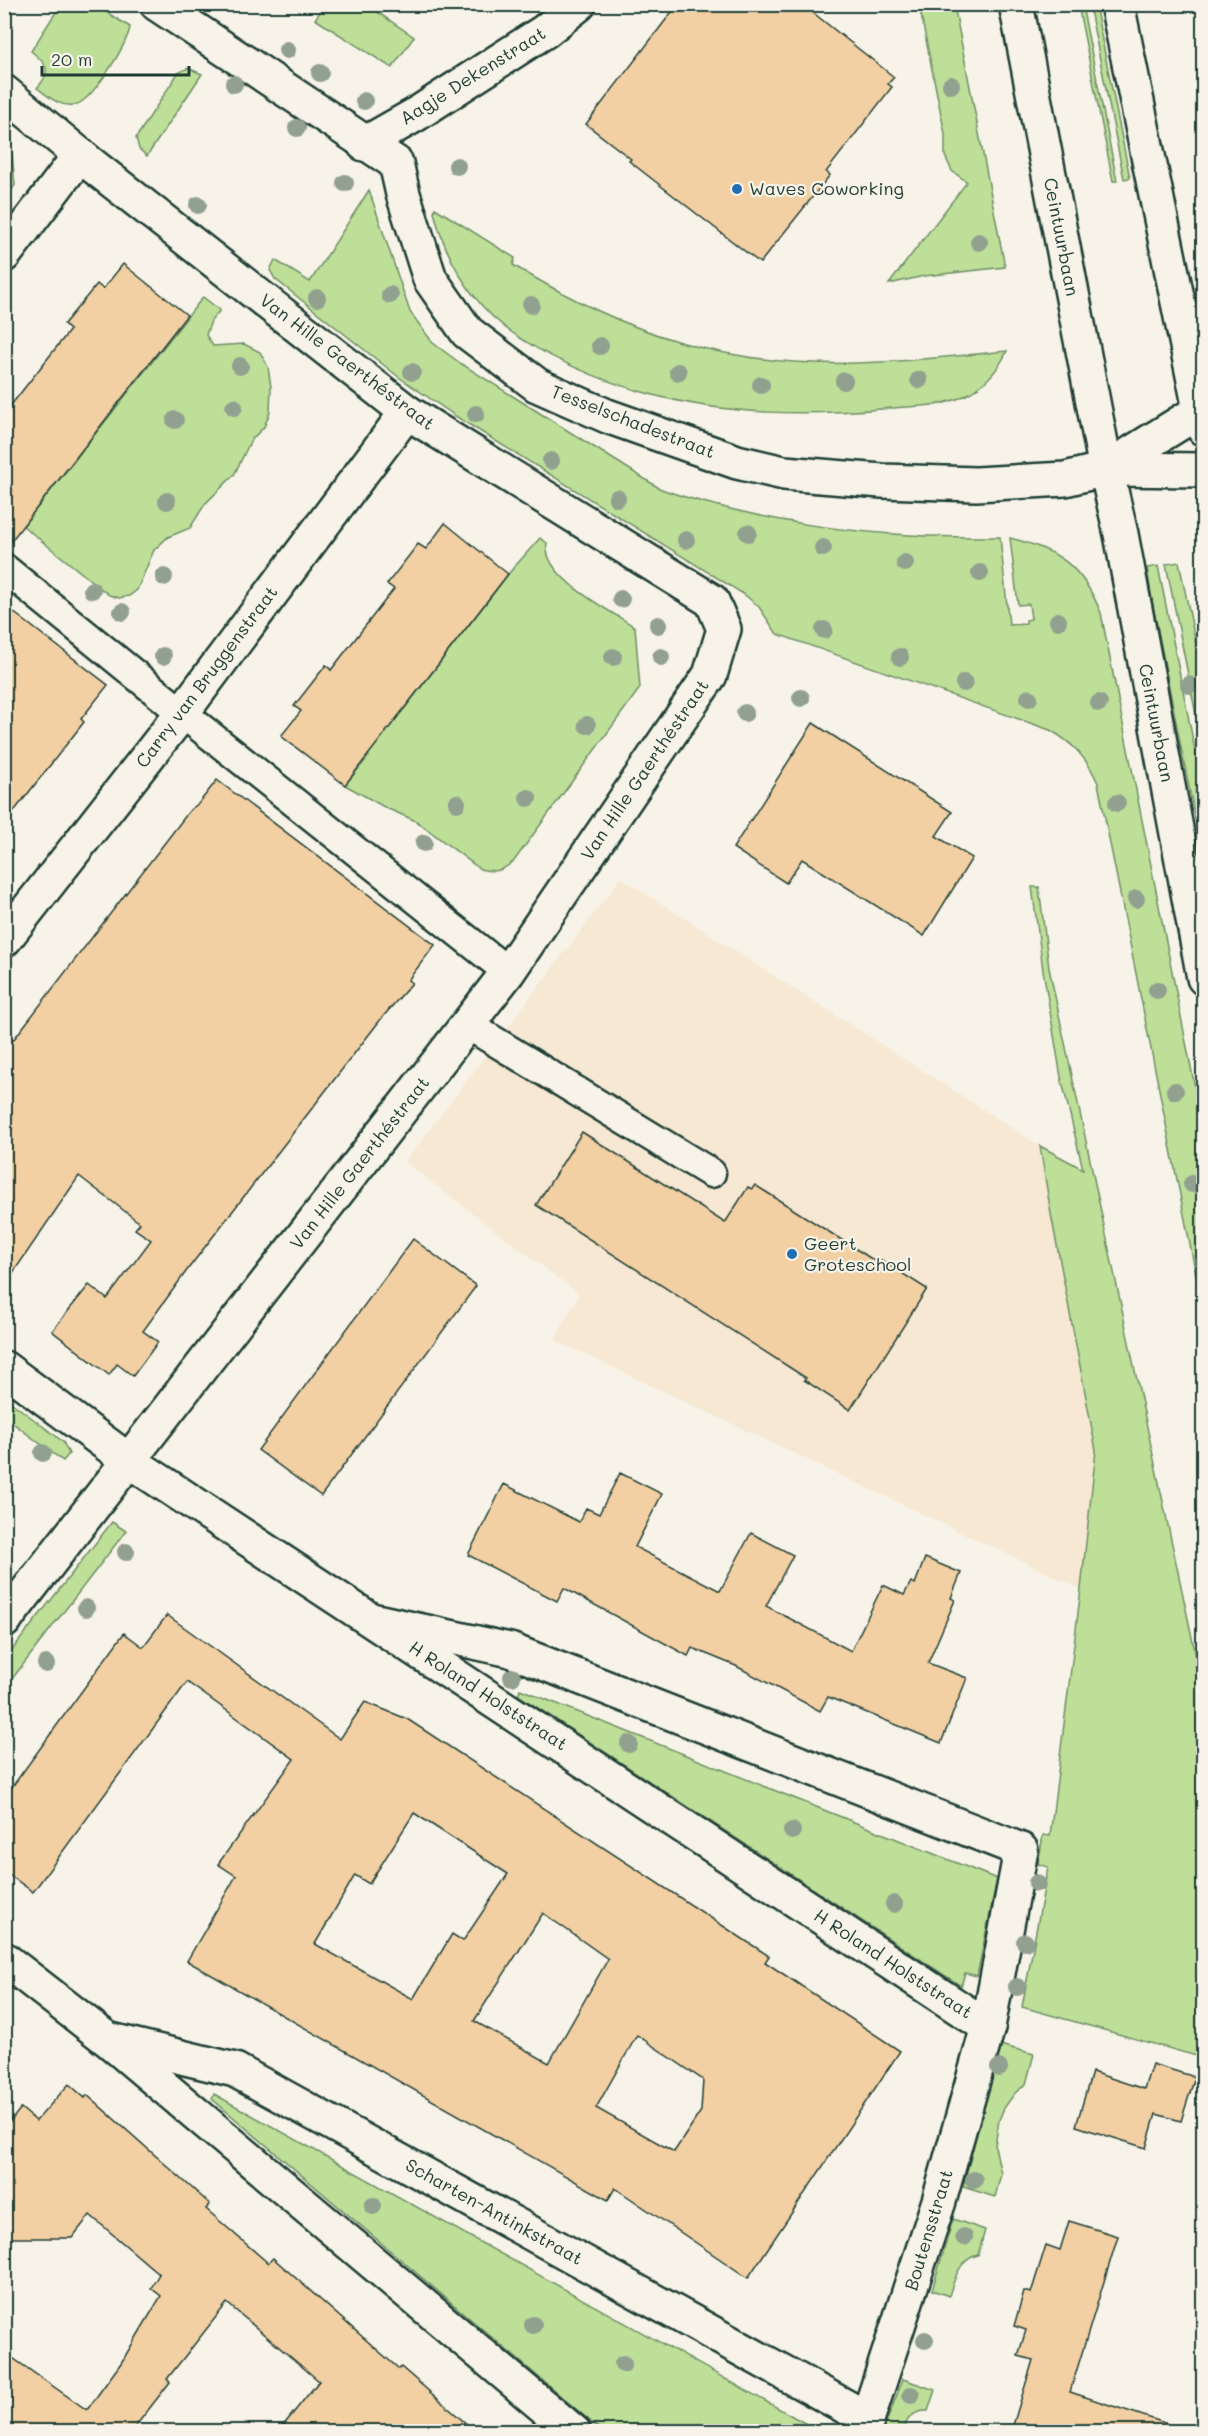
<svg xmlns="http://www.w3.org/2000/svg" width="1208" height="2436" viewBox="0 0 1208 2436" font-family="Mali,sans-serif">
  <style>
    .built { fill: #f6e8d3 }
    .green { fill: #bddf98; stroke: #6e8e66; stroke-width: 1.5 }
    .building { fill: #f2d0a3; stroke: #1f3d34; stroke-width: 1.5; fill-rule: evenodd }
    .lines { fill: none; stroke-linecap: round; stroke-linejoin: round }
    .lane-casing { stroke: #1f3d34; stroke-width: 33 }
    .street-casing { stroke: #1f3d34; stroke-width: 38 }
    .secondary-casing { stroke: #1f3d34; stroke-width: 38 }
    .primary-casing { stroke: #1f3d34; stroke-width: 38 }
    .lane { stroke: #f7f3e8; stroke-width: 28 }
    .street { stroke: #f7f3e8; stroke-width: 33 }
    .secondary { stroke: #f7f3e8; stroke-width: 33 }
    .primary { stroke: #f7f3e8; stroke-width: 33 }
    .tree { fill: #92a090 }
    .poi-dot { fill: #1f6fb2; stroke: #f7f3e8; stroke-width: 2 }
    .labels { text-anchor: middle; stroke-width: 4.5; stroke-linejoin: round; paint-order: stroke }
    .street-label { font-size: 18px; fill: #1f3d34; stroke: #f7f3e8 }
    .poi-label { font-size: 18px; fill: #1f3d34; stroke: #f7f3e8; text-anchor: start }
  </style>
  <rect width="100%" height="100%" fill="#f7f3e8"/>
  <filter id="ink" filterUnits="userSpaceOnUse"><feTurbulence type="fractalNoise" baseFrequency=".0167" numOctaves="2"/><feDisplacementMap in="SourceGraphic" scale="12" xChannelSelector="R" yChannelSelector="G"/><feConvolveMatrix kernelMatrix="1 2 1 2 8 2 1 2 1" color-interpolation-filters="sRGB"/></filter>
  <g filter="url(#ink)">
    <!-- built -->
    <path class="built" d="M621,878L1040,1146L1051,1214L1096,1450L1081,1589L555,1340L579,1294L405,1162Z"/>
    <!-- green -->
    <g class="green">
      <path d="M61,4L95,5L130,27C128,44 91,103 74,105C59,107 48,96 37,88C53,71 47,64 31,51Z"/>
      <path d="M325,4L367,5L414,37L392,68L315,19Z"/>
      <path d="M919,5H954L1005,267L924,276L889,284L967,182L952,171L945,156V134Z"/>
      <path d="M1078,5H1082L1117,181H1113Z"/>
      <path d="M1089,5H1095L1130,178L1124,179Z"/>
      <path d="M188,68L202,74L147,156L139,149L136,138L178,73Z"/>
      <path d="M5,138L11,143L15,185L10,193L5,188Z"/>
      <path d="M369,190L410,312L433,343L460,363L659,488C686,499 715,505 743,512C828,532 913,538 1000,537L1009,625L1026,624V620L1031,619L1029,604L1018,605L1010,538C1059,550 1082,566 1101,613L1203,1128V1310L1098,783C1087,758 1073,743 1050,730L777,634L759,607L745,595L457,417L400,378L275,279L270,270L275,260L310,282Z"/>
      <path d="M435,208L515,258L513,265C623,332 725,368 857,363C907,362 957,356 1007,351C998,371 984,386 964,396C942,407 916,406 893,408C810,416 726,416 646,393C601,381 543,356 507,329C469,300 445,256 434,212Z"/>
      <path d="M203,297L220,310L211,321L206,335L213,346L244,344L260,352L268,367L271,387L270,412L264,427L251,440L234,475L205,504L190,528L168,537L154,550L137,590L129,596L119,598L109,595L23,526Z"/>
      <path d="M540,538L547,543C541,577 611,611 635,627L640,688L514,861C502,871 496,873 480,869L416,821L386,808L345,785L369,756L365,752L382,729L386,732L384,727L405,708L509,573Z"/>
      <path d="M1179,562L1203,678V750L1166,564Z"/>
      <path d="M1158,566L1203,790V859L1152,600L1147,568Z"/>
      <path d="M1032,887H1039L1049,968L1203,1689V2073L1200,2057L1022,2007L1048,1867L1038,1864L1043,1835L1050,1836L1081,1589L1096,1450L1051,1214L1040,1146L1083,1169L1061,1077L1043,970Z"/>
      <path d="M4,1397L52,1433L63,1442L69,1454L63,1461L5,1417Z"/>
      <path d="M112,1522L126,1531L5,1688V1659Z"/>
      <path d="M520,1689L997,1879L977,1976L965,1973L961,1986L518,1695Z"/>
      <path d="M1000,2045L1034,2054L1026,2084L1015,2093L1004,2108L999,2120L995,2146L1001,2174L995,2197L963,2187Z"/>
      <path d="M214,2094L819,2431H602L212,2099Z"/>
      <path d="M953,2219L985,2230L978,2255C959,2259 954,2280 949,2296L932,2290Z"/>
      <path d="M903,2379L935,2390L928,2411C914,2410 906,2419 903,2431H883Z"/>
    </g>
    <!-- building -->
    <g class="building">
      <path d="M678,4H802L894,77L888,84L892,87L826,172L830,175L760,263L629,161L631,159L586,124Z"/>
      <path d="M123,264L187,315L4,550V414L70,330L64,324L97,284L103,289Z"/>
      <path d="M445,523L508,574L345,785L281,736L301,711L294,706L326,665L331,670L394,589L387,584L418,544L426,549Z"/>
      <path d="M4,605L108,685L81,719L84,722L4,824Z"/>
      <path d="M813,723L952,812L936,836L972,858L924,936L802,859L786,883L733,848Z"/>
      <path d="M217,780L435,945L408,980L412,983L381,1019L188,1269L143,1331L158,1342L133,1376L117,1364L109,1375L52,1331L89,1285L107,1299L151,1240L135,1229L140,1223L79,1176L4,1286V1052L190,810L199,803Z"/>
      <path d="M582,1132L725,1223L748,1187L752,1189L755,1185L878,1263L881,1260L927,1289L850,1410L804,1380L806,1378L536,1205Z"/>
      <path d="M413,1239L476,1286L321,1496L258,1450Z"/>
      <path d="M620,1473L662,1494L635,1547L720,1591L751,1533L793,1555L766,1606L851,1651L883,1585L904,1595L911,1582L915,1584L925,1558L961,1573L951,1598L955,1600L928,1663L967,1678L941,1743L828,1697L820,1711L736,1666L692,1648L688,1656L564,1588L557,1601L468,1555L504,1484L579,1522L586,1508L599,1514Z"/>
      <path d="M167,1615L340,1739L365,1702L407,1719L769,1956L765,1962L900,2051L748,2278L615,2188L608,2200L187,1961L236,1876L218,1864L294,1759L187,1682L33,1892L4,1871V1798L124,1633L143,1647ZM414,1813L508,1874L463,1941L452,1934L413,1999L315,1944L355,1875L369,1884ZM543,1913L608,1959L549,2063L474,2021ZM637,2035L703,2080L701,2111L674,2152L596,2108Z"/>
      <path d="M1152,2064L1195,2077L1181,2121L1156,2114L1146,2148L1076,2126L1092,2072L1144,2089Z"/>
      <path d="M69,2084L85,2098L87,2095L210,2204L206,2209L268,2263L273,2258L399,2369L401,2367L476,2432H278L319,2381L227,2303L167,2379L170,2382L131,2432H4V2352L87,2410L121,2363L161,2296L151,2288L159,2274L90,2215L72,2238H4V2129L21,2108L36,2121Z"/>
      <path d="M1069,2221L1118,2236L1070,2392L1168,2424L1167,2432H1011L1033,2360L1018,2356L1026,2330L1014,2326L1024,2291L1031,2293L1046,2245L1060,2250Z"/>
    </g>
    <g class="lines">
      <!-- lane casing -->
      <g class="lane-casing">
        <g id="lane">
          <path d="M4,568L182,713L508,972"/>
          <path d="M468,1025L711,1173"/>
        </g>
      </g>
      <!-- street casing -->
      <g class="street-casing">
        <g id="street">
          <path d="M157,4L396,163L403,194L430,279L467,332L537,385L607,416L737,462L784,473L882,481L976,484L1065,479L1106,469"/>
          <path d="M4,92L92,165L407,412L712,601L724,629L710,675L508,972L4,1621"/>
          <path d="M364,144L415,115L545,31L579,4"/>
          <path d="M4,255L80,155"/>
          <path d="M4,940L182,713L407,412"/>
          <path d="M4,1368L128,1460L988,2027"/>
          <path d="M372,1620L510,1650L1021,1850L988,2027L939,2201L863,2432"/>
          <path d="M4,1959L107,2039L574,2432"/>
          <path d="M107,2039L235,2070L868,2419"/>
        </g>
      </g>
      <!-- secondary casing -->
      <g class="secondary-casing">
        <g id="secondary">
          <path d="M1106,469L1204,408"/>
          <path d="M1106,469L1204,470"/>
        </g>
      </g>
      <!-- primary casing -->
      <g class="primary-casing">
        <g id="primary">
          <path d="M1016,4L1106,469L1121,534L1204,978"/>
          <path d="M1117,4L1204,429"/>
        </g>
      </g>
      <!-- lane -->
      <use href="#lane" class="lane"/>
      <!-- street -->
      <use href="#street" class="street"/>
      <!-- secondary -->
      <use href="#secondary" class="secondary"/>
      <!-- primary -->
      <use href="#primary" class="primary"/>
    </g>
    <!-- trees -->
    <g class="tree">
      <circle cx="287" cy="50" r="9"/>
      <circle cx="320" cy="73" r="9"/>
      <circle cx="234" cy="84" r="9"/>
      <circle cx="951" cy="85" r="9"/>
      <circle cx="364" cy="101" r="9"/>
      <circle cx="297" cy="128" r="9"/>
      <circle cx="457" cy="166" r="9"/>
      <circle cx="345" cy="183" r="9"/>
      <circle cx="198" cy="205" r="9"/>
      <circle cx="979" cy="242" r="9"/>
      <circle cx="390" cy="295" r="9"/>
      <circle cx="317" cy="298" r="9"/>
      <circle cx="531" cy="305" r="9"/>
      <circle cx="600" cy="346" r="9"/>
      <circle cx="240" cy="366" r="9"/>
      <circle cx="412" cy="372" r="9"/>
      <circle cx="678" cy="372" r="9"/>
      <circle cx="919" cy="380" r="9"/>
      <circle cx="844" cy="381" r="9"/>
      <circle cx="761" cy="385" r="9"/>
      <circle cx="234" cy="407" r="9"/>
      <circle cx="476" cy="414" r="9"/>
      <circle cx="175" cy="420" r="9"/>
      <circle cx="551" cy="461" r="9"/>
      <circle cx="617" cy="498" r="9"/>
      <circle cx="167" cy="501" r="9"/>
      <circle cx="748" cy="533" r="9"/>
      <circle cx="686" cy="540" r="9"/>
      <circle cx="823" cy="548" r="9"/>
      <circle cx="905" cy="563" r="9"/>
      <circle cx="980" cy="573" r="9"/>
      <circle cx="164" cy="577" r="9"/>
      <circle cx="92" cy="590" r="9"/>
      <circle cx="621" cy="599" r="9"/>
      <circle cx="122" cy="612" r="9"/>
      <circle cx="1058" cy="621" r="9"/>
      <circle cx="658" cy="625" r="9"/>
      <circle cx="824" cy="630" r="9"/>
      <circle cx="163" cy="656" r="9"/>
      <circle cx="613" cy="657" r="9"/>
      <circle cx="661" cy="657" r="9"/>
      <circle cx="900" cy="657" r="9"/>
      <circle cx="964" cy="683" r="9"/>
      <circle cx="1189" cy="685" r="9"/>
      <circle cx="801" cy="698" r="9"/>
      <circle cx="1029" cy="698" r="9"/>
      <circle cx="1099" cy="703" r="9"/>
      <circle cx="745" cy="713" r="9"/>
      <circle cx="587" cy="725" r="9"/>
      <circle cx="528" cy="798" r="9"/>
      <circle cx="457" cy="803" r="9"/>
      <circle cx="1117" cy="803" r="9"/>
      <circle cx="424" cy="843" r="9"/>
      <circle cx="1136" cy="899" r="9"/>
      <circle cx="1157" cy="990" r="9"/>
      <circle cx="1175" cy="1091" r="9"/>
      <circle cx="1192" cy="1184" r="9"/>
      <circle cx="43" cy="1453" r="9"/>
      <circle cx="126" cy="1552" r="9"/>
      <circle cx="86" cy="1608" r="9"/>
      <circle cx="46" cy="1664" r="9"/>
      <circle cx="512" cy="1677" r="9"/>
      <circle cx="629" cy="1744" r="9"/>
      <circle cx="792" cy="1831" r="9"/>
      <circle cx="1037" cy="1883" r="9"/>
      <circle cx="894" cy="1904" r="9"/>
      <circle cx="1025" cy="1942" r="9"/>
      <circle cx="1017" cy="1987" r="9"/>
      <circle cx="999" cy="2068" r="9"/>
      <circle cx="974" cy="2180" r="9"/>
      <circle cx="373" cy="2206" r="9"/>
      <circle cx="964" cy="2237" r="9"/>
      <circle cx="533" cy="2325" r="9"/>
      <circle cx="925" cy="2340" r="9"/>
      <circle cx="623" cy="2364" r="9"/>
      <circle cx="911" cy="2395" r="9"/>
    </g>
  </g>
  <!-- markers -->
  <g class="poi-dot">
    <circle cx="737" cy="189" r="6"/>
    <circle cx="792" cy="1254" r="6"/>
  </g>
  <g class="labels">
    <!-- street labels -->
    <g class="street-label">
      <text transform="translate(473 76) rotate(-32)" y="6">Aagje Dekenstraat</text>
      <text transform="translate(1061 237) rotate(79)" y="6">Ceintuurbaan</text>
      <text transform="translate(347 362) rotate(37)" y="6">Van Hille Gaerthéstraat</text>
      <text transform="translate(633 422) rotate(21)" y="6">Tesselschadestraat</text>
      <text transform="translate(207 677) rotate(-53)" y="6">Carry van Bruggenstraat</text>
      <text transform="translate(1156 723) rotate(79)" y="6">Ceintuurbaan</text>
      <text transform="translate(645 770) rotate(-56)" y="6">Van Hille Gaerthéstraat</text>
      <text transform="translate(360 1163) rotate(-52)" y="6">Van Hille Gaerthéstraat</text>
      <text transform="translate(488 1696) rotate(33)" y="6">H Roland Holststraat</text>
      <text transform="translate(893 1964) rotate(33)" y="6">H Roland Holststraat</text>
      <text transform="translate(494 2212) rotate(29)" y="6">Scharten-Antinkstraat</text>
      <text transform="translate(929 2230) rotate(-73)" y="6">Boutensstraat</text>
    </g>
    <!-- poi labels -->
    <g class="poi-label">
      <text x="749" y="195">Waves Coworking</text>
      <text x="804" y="1250">Geert<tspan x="804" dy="21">Groteschool</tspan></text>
    </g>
  </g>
  <!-- margin -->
  <rect width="1208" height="2436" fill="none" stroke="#f7f3e8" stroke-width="24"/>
  <rect x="12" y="12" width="1184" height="2412" fill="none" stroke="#1f3d34" stroke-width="2" filter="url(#ink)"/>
  <!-- scale -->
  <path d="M42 66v9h147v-9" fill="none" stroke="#1f3d34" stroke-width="3"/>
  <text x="51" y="66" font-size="18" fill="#1f3d34" stroke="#f7f3e8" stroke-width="4.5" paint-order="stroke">20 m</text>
</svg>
